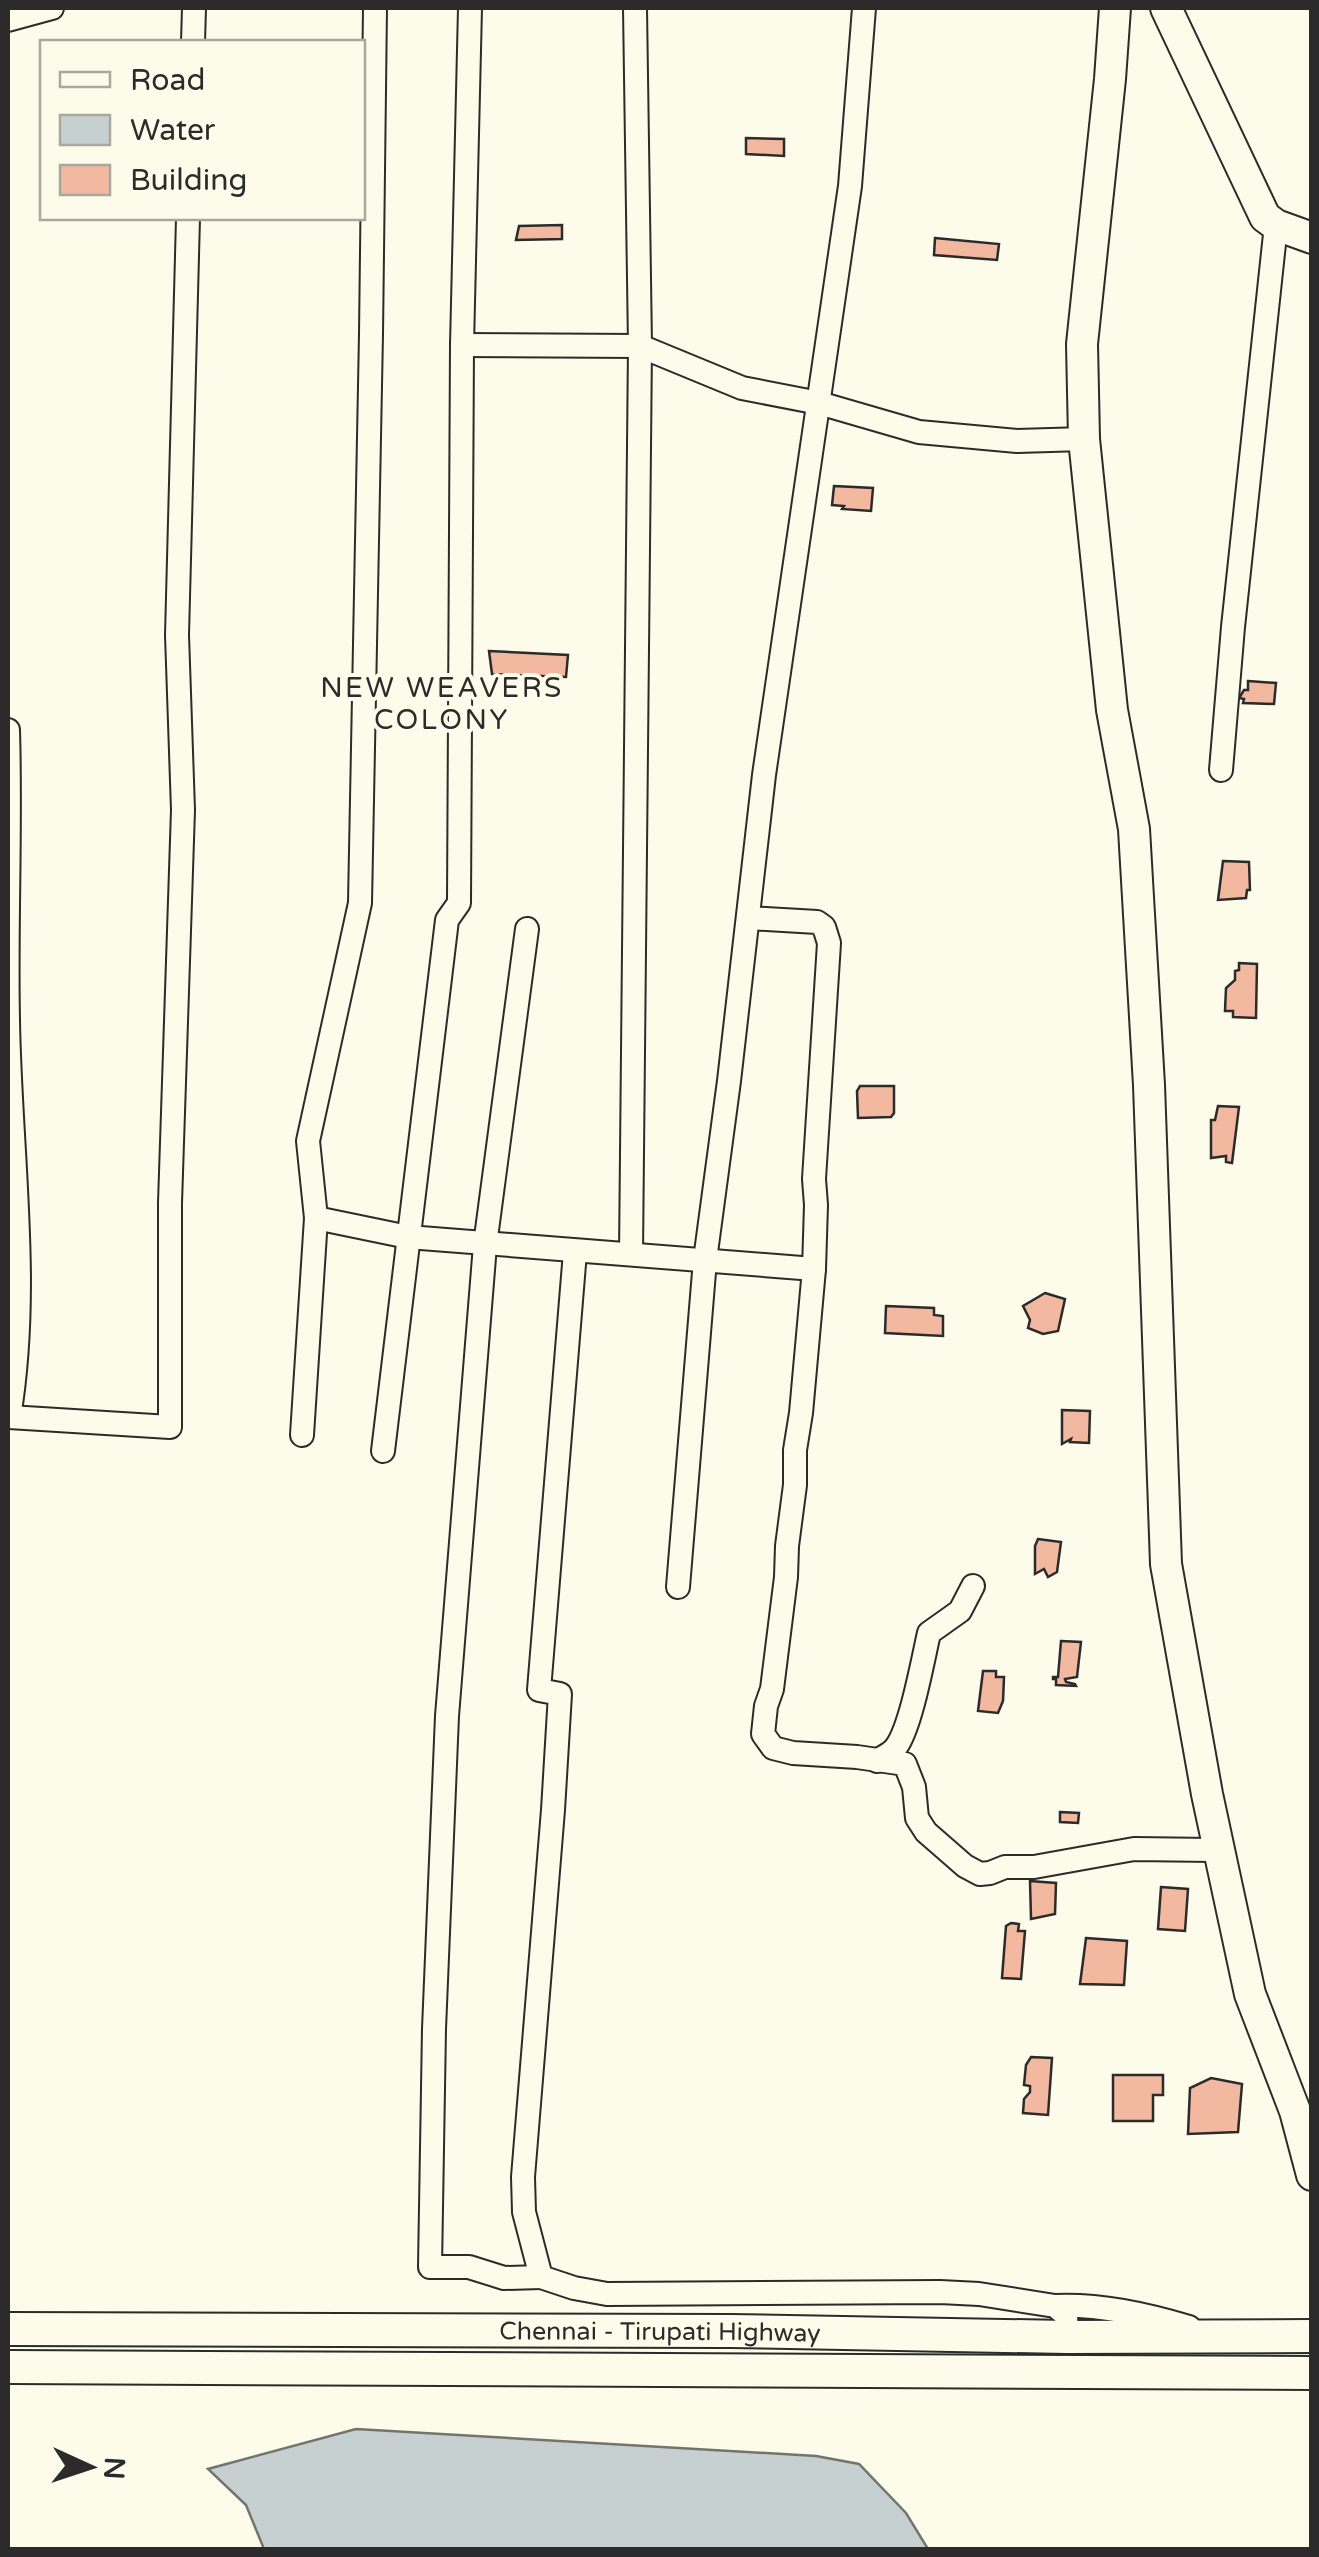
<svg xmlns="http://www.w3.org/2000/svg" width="1319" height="2557" viewBox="0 0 1319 2557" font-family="'Varela Round',sans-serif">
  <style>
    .water { fill: #c7d0d0; stroke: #74746e; stroke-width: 2.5 }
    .building { fill: #f2b8a0; stroke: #2b2b2b; stroke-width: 2.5 }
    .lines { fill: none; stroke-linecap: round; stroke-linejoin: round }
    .minor-casing { stroke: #2b2b2b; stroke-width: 26 }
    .major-casing { stroke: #2b2b2b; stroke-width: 34 }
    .highway-casing { stroke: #2b2b2b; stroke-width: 36 }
    .minor { stroke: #fdfbea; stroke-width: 22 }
    .major { stroke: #fdfbea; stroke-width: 30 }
    .highway { stroke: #fdfbea; stroke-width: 32 }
    .labels { text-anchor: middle; stroke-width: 8; stroke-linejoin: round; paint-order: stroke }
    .street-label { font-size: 25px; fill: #2b2b2b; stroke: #fdfbea }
    .neighbourhood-label { font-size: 28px; letter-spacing: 2.5px; fill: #2b2b2b; stroke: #fdfbea }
  </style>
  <rect width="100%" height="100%" fill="#fdfbea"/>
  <!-- water -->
  <path class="water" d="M356,2429L816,2456L859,2464L906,2513L928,2549H264L246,2505L208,2469Z"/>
  <!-- building -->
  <g class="building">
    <path d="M746,138L784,139V156L746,154Z"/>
    <path d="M562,225V239L516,240L519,226Z"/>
    <path d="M935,238L999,244L997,260L934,255Z"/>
    <path d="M834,486L873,488L871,511L842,509L844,506L832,505Z"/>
    <path d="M489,651L568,655L566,677L492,674Z"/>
    <path d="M1248,681L1276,683L1274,704L1243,703L1244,699L1239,698L1244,690H1248Z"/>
    <path d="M1223,861L1249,862L1250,890H1247L1246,898L1218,900Z"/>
    <path d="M1239,963L1257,964L1256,1018L1233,1017V1011H1225L1226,988L1235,980V971L1239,970Z"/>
    <path d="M860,1086H894V1113L891,1117L858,1118L857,1091Z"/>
    <path d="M1218,1106L1239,1107L1232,1163L1226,1162V1156L1211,1158V1120H1215Z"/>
    <path d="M1045,1293L1065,1299L1058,1331L1043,1334L1028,1328L1030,1320L1023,1306Z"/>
    <path d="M886,1306L934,1308V1315L943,1316V1336L885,1333Z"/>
    <path d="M1062,1410L1090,1411L1089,1443L1070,1442L1071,1439L1062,1444Z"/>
    <path d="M1038,1539L1061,1542L1057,1572L1048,1577L1044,1569L1035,1574V1546Z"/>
    <path d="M1061,1641L1081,1642L1077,1677L1065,1679L1066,1682L1075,1684L1076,1686L1056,1685V1679H1053V1677H1058Z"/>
    <path d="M983,1671H996V1677H1004L1003,1701L998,1713L978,1711Z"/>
    <path d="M1060,1812L1079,1813L1078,1823L1060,1822Z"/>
    <path d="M1030,1881L1056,1883L1055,1914L1031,1919Z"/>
    <path d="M1161,1887L1188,1889L1185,1931L1158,1929Z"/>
    <path d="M1011,1923L1019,1924L1018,1931H1025L1021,1979L1002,1978L1006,1926Z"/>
    <path d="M1086,1938L1127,1941L1124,1985L1080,1984Z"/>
    <path d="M1031,2057L1052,2058L1048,2115L1023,2113L1024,2099L1030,2092V2086L1024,2085L1026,2065Z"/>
    <path d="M1113,2075H1163V2095H1153V2121H1113Z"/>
    <path d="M1211,2078L1242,2084L1238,2132L1188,2134L1190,2088Z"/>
  </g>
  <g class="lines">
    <!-- minor casing -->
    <g class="minor-casing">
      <g id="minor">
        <path d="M8,20L52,8"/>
        <path d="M193,42L194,8"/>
        <path d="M462,345L640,346L742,388L819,403L919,432L1017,441L1084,439"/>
        <path d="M8,730C11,827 6,924 8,1020C10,1152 31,1285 9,1417L170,1427V1203L183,810L177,635L188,218"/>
        <path d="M1221,770L1233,627L1276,225"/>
        <path d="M748,918L817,922L824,927L829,943L814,1179L816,1205L814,1269L801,1413L795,1450V1485L787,1546L786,1577L772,1689L766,1706L763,1734L773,1748L793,1753L857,1757L905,1764L914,1787L917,1818L926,1832L965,1866L980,1874L990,1873L1005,1867H1034L1134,1849L1213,1850L1222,1856"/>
        <path d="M527,929L485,1245L447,1716L434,2029L430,2267H469L504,2278L541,2277"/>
        <path d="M316,1218L408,1237L814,1269"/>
        <path d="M575,1252L539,1690L560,1694L553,1810L523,2177L524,2212L541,2277L574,2288L607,2294L940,2292L979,2294L1055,2306L1066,2315L1067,2337"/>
        <path d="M631,1254L640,346L635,8"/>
        <path d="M302,1435L316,1218L308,1141L360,903L371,334L375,8"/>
        <path d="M383,1451L447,920L459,903L462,345L470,8"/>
        <path d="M678,1587L705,1260L729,1081L764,775L850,186L864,8"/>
        <path d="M877,1761C883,1757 892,1753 896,1747C911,1727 923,1659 929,1633L960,1611L973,1586"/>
        <path d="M1055,2306C1100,2304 1145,2314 1189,2327L1193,2331"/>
      </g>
    </g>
    <!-- major casing -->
    <g class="major-casing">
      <g id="major">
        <path d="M1115,8L1110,79L1082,344L1084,439L1112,710L1134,829L1149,1085L1166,1564L1207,1794L1250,1994L1295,2111L1312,2175"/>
        <path d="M1166,8L1265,217L1276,225L1312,238"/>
      </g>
    </g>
    <!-- highway casing -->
    <g class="highway-casing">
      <g id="highway">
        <path id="s1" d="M8,2329L730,2331L1067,2337L1312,2336"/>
        <path d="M8,2367L1312,2373"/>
      </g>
    </g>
    <!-- minor -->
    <use href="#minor" class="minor"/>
    <!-- major -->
    <use href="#major" class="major"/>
    <!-- highway -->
    <use href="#highway" class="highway"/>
  </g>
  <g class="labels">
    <!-- street labels -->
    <g class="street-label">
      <text dy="9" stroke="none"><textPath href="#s1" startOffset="652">Chennai - Tirupati Highway</textPath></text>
    </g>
    <!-- neighbourhood labels -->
    <g class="neighbourhood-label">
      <text x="442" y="697">NEW WEAVERS<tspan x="442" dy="32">COLONY</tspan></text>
    </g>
  </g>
  <!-- border -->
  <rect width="1319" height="2557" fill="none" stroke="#2b2b2b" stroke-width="20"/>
  <!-- legend -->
  <rect x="40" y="40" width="325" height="180" fill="#fdfbea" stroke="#a9a89e" stroke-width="2.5"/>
  <rect x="60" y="72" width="50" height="15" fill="#fdfbea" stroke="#a9a89e" stroke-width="2.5"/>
  <text x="130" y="90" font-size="30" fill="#2b2b2b">Road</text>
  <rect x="60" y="115" width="50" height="30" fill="#c7d0d0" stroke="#a9a89e" stroke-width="2.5"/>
  <text x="130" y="140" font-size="30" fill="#2b2b2b">Water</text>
  <rect x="60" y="165" width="50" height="30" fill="#f2b8a0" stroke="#a9a89e" stroke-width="2.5"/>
  <text x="130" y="190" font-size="30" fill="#2b2b2b">Building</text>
  <!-- north arrow -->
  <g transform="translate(90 2467) rotate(93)" stroke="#fdfbea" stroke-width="8" paint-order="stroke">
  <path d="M0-8L18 38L0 25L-18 38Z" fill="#2b2b2b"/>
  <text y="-15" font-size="28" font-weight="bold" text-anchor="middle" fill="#2b2b2b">N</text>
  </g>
</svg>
